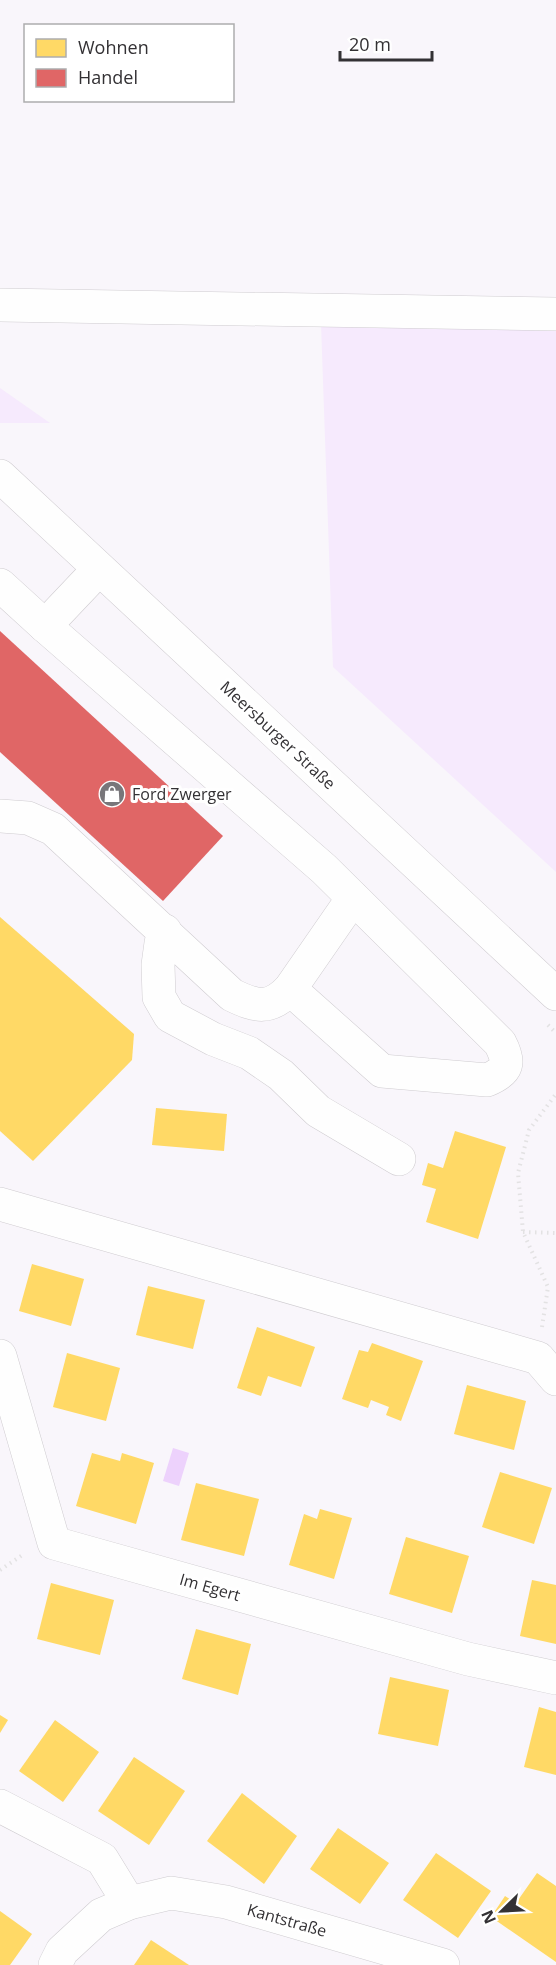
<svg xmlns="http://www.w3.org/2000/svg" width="556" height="1965" viewBox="0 0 556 1965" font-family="'Open Sans',sans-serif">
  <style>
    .green { fill: #f6eafd }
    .water { fill: #edd2fc }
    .homes { fill: #ffd966 }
    .shops { fill: #e06666 }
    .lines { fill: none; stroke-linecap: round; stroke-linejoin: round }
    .minor-casing { stroke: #cfccd0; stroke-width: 34 }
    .path { stroke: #e3e2e3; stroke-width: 4; stroke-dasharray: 1.5 4.5; stroke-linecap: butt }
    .minor { stroke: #fefefe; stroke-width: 33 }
    .labels { text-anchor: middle; stroke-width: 6; stroke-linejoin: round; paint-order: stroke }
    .street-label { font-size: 16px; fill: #333134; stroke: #fff }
    .poi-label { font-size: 16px; fill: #333134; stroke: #fff; text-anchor: start }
  </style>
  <rect width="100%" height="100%" fill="#f9f6fb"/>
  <!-- green -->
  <g class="green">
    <path d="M321,324L556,331V872L333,667Z"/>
    <path d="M0,388L50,423H0Z"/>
  </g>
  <!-- water -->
  <path class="water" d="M173,1448L189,1453L179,1486L163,1481Z"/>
  <!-- homes -->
  <g class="homes">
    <path d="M0,917L134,1034L132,1060L33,1161L0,1131Z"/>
    <path d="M156,1108L227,1114L224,1151L152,1145Z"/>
    <path d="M455,1131L506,1147L478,1239L426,1222L436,1189L422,1185L428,1163L443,1168Z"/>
    <path d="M32,1264L84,1279L71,1326L19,1311Z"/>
    <path d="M148,1286L205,1300L193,1349L136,1335Z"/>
    <path d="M257,1327L315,1347L301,1387L268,1376L261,1396L237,1388Z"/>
    <path d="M372,1343L423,1361L401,1421L386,1415L389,1407L371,1400L368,1408L342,1399L359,1350L368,1352Z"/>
    <path d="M67,1353L120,1368L106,1421L53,1407Z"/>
    <path d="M467,1385L526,1401L514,1450L454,1434Z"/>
    <path d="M92,1453L120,1461L122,1453L154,1463L136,1524L76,1506Z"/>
    <path d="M500,1472L552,1488L534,1544L482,1527Z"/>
    <path d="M196,1483L259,1499L244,1556L181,1540Z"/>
    <path d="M320,1509L352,1518L334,1579L289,1565L304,1514L317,1519Z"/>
    <path d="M406,1537L469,1556L452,1613L389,1594Z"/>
    <path d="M532,1580L556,1585V1644L520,1636Z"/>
    <path d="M51,1583L114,1600L100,1655L37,1639Z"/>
    <path d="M196,1629L251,1644L238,1695L182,1679Z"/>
    <path d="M390,1677L449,1690L438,1746L378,1734Z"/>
    <path d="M539,1707L556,1712V1775L524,1767Z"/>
    <path d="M0,1715L8,1720L0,1733Z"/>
    <path d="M55,1720L99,1752L63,1802L19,1771Z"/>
    <path d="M134,1757L185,1791L149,1845L98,1811Z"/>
    <path d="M242,1793L297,1836L264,1884L207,1841Z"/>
    <path d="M338,1828L389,1863L360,1904L310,1869Z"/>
    <path d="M436,1853L491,1891L458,1938L403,1900Z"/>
    <path d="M537,1873L556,1886V1962L491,1917L505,1896L516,1903Z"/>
    <path d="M0,1911L32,1934L10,1965H0Z"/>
    <path d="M151,1940L189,1965H134Z"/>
  </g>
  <!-- shops -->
  <path class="shops" d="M0,631L223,836L163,901L0,752Z"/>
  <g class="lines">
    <!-- minor casing -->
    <g class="minor-casing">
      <g id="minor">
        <path d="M0,305L556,314"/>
        <path d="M0,476L556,994"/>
        <path d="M0,585L45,626L324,869L500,1043C510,1062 509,1071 487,1080L382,1071L290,989"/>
        <path d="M45,626L99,569"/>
        <path d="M0,816L28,818L53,829L232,995C257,1007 270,1010 290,989L353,898"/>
        <path d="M165,931L161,943L158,965L159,997L170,1016L213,1039L249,1053L281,1075L318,1111L399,1159"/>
        <path d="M0,1204L538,1358L556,1379"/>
        <path d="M0,1356L54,1543L468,1659L556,1678"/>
        <path d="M0,1806L102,1859L129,1903"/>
        <path d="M55,1965L62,1951L101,1915L129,1903L171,1893L226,1902L443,1965"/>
      </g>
    </g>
    <!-- path -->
    <g class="path">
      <path d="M548,1025L556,1033"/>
      <path d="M523,1232L556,1233"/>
      <path d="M542,1327L548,1287L523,1232L518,1173L529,1130L556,1094"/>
      <path d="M0,1570L24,1554"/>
    </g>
    <!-- minor -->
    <use href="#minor" class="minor"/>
  </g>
  <!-- icons -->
  <defs>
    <g id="shop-disc" transform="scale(1.35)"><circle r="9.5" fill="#78767a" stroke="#fff"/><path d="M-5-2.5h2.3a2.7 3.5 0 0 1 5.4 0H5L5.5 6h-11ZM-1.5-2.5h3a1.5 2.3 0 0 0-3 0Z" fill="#fff"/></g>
  </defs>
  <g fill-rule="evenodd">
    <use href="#shop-disc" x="112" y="794"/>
  </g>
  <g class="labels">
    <!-- street labels -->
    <g class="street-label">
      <text transform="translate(278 735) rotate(43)" y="6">Meersburger Straße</text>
      <text transform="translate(210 1587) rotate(16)" y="6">Im Egert</text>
      <text transform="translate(287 1920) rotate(16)" y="6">Kantstraße</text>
    </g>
    <!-- poi labels -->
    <g class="poi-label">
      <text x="132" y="800">Ford Zwerger</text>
    </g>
  </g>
  <!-- legend -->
  <rect x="24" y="24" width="210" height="78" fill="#ffffff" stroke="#adadae" stroke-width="1.5"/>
  <rect x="36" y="39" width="30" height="18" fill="#ffd966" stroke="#adadae" stroke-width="1.5"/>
  <text x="78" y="54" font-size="18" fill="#333134">Wohnen</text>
  <rect x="36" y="69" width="30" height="18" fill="#e06666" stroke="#adadae" stroke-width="1.5"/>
  <text x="78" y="84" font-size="18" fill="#333134">Handel</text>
  <!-- north arrow -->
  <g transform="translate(502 1911) rotate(246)" stroke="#ffffff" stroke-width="4.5" paint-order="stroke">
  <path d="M0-4.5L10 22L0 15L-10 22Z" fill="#333134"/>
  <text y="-9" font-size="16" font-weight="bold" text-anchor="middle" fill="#333134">N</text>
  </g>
  <!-- scale -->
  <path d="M340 51v9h92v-9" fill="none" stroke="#333134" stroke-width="3"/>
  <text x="349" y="51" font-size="18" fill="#333134" stroke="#ffffff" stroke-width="4.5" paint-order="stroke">20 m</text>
</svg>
